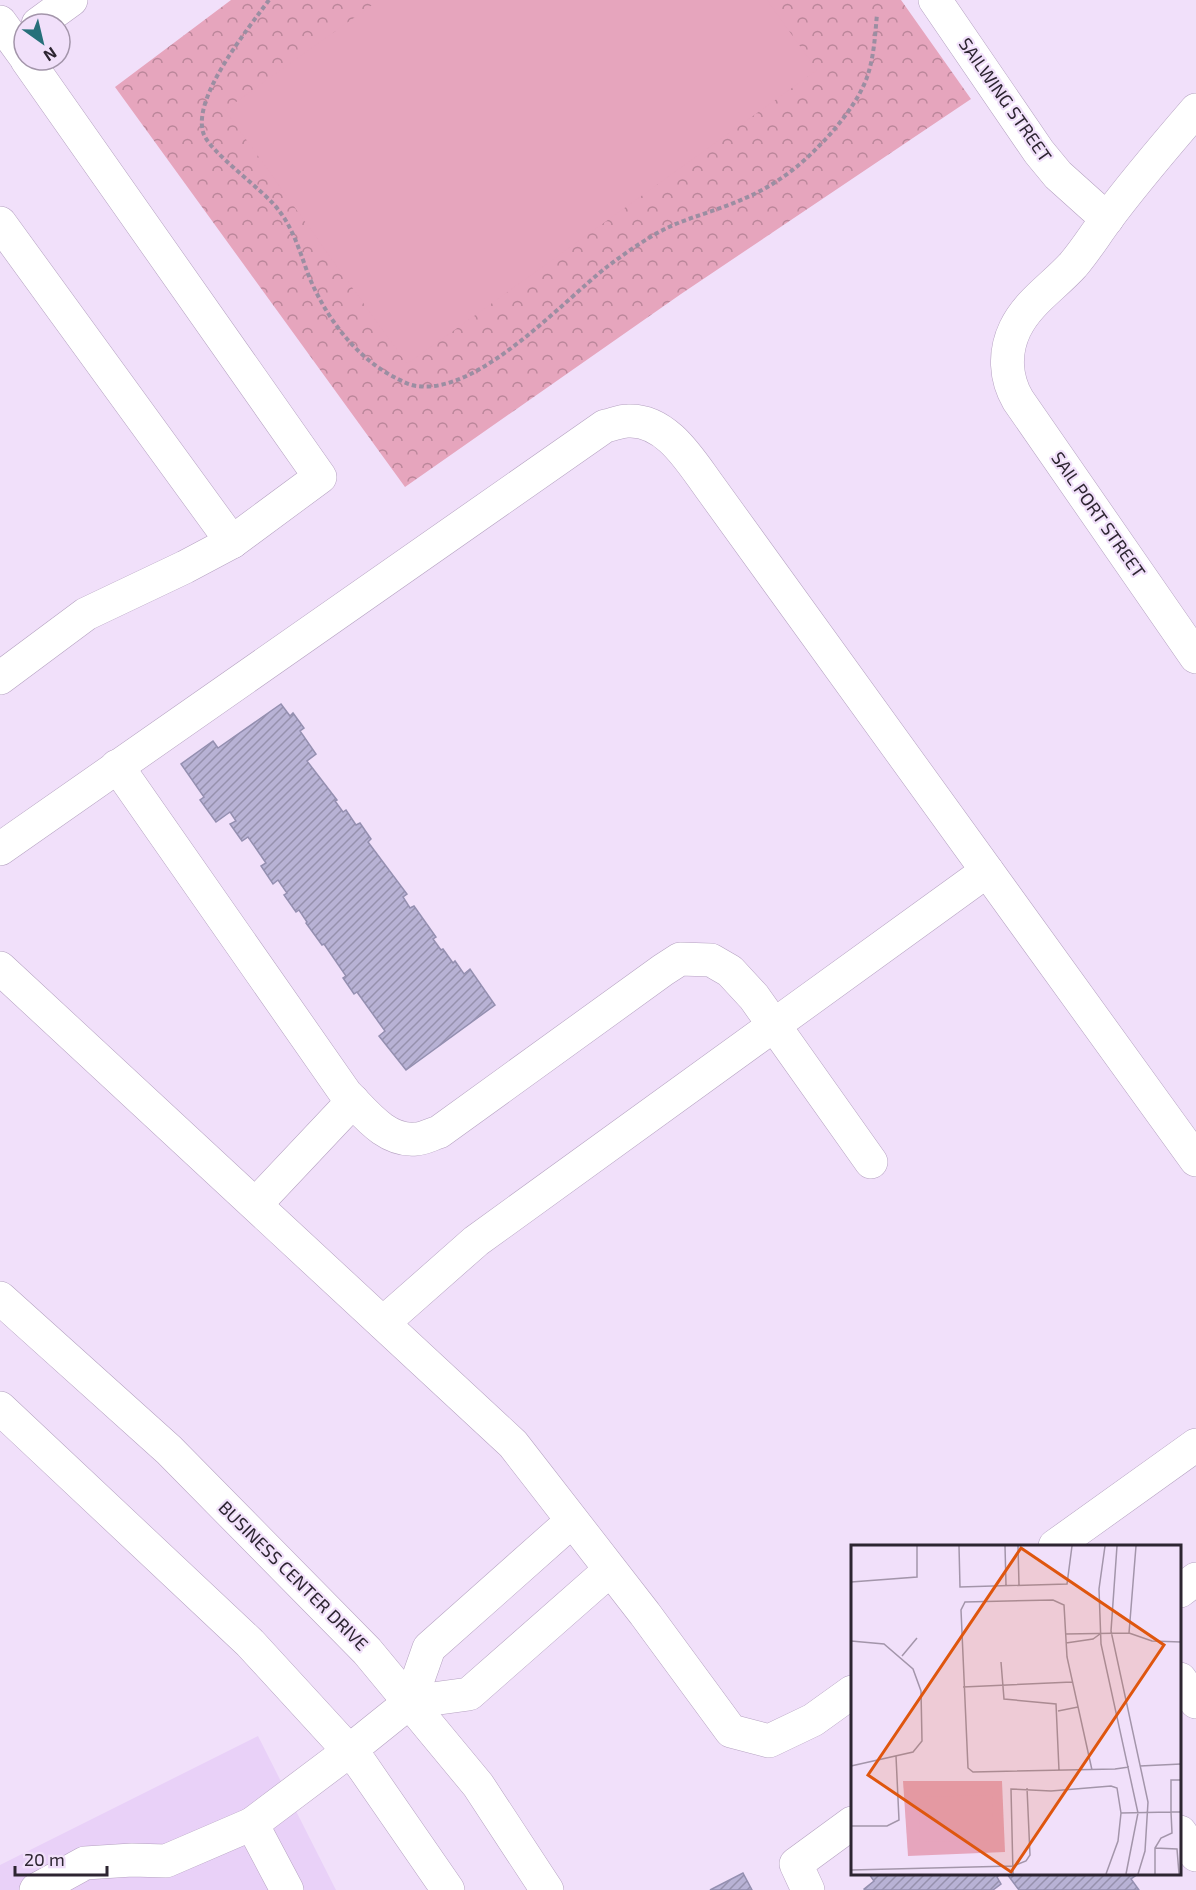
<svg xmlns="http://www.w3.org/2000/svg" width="1196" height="1890" viewBox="0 0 1196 1890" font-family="'Exo 2',sans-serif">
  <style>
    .built { fill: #e9d1f8 }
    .park { fill: url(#park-crowns) }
    .pitch { fill: #e6a5bd }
    .building { fill: url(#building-hatch); stroke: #948fb0; stroke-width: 1.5 }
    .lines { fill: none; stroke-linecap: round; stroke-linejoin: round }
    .minor-casing { stroke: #b5a2c1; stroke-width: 34 }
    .path { stroke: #9b8ea2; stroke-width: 4; stroke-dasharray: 4.5 3; stroke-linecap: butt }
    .minor { stroke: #fff; stroke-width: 33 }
    .labels { text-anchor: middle; stroke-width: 4.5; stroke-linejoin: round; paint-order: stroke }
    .street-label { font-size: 18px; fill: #2d2531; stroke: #f1e0fa }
    .inset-road { fill: none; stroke: #a395aa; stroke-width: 1.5 }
    .view { fill: #df560e; fill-opacity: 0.15; stroke: #df560e; stroke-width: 3 }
    .inset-edge { fill: none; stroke: #2d2531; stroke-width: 3 }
  </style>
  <defs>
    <pattern id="park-crowns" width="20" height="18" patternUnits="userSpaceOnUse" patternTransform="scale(1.5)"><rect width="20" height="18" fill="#e6a5bd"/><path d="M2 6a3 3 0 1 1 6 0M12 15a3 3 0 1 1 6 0" fill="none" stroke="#bb869a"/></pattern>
    <pattern id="building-hatch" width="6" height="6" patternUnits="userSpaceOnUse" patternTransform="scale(1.5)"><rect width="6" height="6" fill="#b8b2d5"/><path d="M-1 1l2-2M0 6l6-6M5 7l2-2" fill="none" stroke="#9691ad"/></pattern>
  </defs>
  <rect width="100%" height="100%" fill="#f1e0fa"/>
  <!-- built -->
  <path class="built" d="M258,1736L336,1890H0V1865Z"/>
  <!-- park -->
  <path class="park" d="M231,0H901L971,99L681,294L405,487L115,87Z"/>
  <!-- pitch -->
  <path class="pitch" d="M379,0H767L817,70L407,364L225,110Z"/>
  <!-- building -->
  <g class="building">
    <path d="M281,704L290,716L293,713L304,728L300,731L316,754L307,761L337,800L335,801L343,812L346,810L356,825L360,823L371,839L368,842L407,894L403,897L410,908L414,906L436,937L433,939L441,950L443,949L453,963L455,961L464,974L470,969L495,1005L406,1070L379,1036L385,1031L357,992L354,994L343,978L346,976L324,944L322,945L306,923L307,922L299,910L296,912L284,895L287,893L278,880L273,884L261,866L266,863L248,837L242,841L230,824L236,821L230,812L216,822L200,800L204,797L181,764L213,741L218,748Z"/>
    <path d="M743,1873L752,1890H710Z"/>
    <path d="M869,1874H1001L997,1877L1001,1884L993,1890H865L864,1889L874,1881Z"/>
    <path d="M1007,1874H1138L1131,1879L1139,1890H1019Z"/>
  </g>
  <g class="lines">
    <!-- minor casing -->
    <g class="minor-casing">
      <g id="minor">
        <path d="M935,0L1039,152L1058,175L1107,219"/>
        <path d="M0,22L24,55"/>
        <path d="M38,24L71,0"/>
        <path d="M1196,110C1165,146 1134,182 1106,220C1095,235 1085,251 1073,265C1053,287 1028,302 1015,329C1004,352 1005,378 1018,400L1196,657"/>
        <path d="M0,223L232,542"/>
        <path d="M0,678L86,614L185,567L232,542L320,477L27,60"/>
        <path d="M117,766L346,1094C365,1113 386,1142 416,1139C423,1139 432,1134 439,1132L663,970L680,959L711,960L730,971L754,997L871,1162"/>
        <path d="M0,849L605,426C612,425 620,421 628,421C666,419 690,460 709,486L1196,1160"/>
        <path d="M0,968L513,1444L645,1614L731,1731L769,1741L813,1720L852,1692"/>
        <path d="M256,1204L353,1101"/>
        <path d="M0,1298L169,1450L367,1651L478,1785L547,1890"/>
        <path d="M383,1323L476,1241L987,871"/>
        <path d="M0,1408L250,1643L361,1764L448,1890"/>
        <path d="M1055,1546L1196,1445"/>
        <path d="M1180,1591L1196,1579"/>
        <path d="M1180,1679L1196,1702"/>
        <path d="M410,1702L429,1648L572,1521"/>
        <path d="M1180,1832L1196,1855"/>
        <path d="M36,1890L85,1863L132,1860L166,1861L252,1824"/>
        <path d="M287,1890L252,1824L349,1751L410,1702L469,1694L610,1570"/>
        <path d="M808,1890L796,1864L852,1823"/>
      </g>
    </g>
    <!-- path -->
    <path class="path" d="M269,0C248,29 193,96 203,132C208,152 265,190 280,212C295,232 301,256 310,279C327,318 354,355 392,376C400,380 408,385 417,386C478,395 562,302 608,266C627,252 648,237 669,227C693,216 719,210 743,199C770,188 797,169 817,148C835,130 856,105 866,80C874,59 875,36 877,14"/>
    <!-- minor -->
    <use href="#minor" class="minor"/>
  </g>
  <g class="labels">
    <!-- street labels -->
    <g class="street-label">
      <text transform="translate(1005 100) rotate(55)" y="6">SAILWING STREET</text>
      <text transform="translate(1098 515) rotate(55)" y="6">SAIL PORT STREET</text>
      <text transform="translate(293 1576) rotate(45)" y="6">BUSINESS CENTER DRIVE</text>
    </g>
  </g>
  <!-- overview -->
  <g transform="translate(851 1545)">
    <rect width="330" height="330" fill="#f1e0fa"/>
    <path d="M52,236H151L154,307L57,311Z" fill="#e6a5bd"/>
    <path d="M141,250L142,295L69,297L68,252Z" fill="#e6a5bd"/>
    <path class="inset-road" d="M108,1L109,42L216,39L221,1M154,1L155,40M167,1L168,40M254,1L248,44L250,99L287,268L275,329M266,1L260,86L297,257L294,306L287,329M0,37L66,32V1M278,88L301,96L330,97M214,89L278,88L285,1M0,96L33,99L62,124L70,146L71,196L62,207L0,221M215,98L242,94L249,89M51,111L66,93M150,117L153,154L205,159L208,225M112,142L221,137M207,166L227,162M289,221L330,219M241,225L216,112L213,60L202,55L114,57L110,65L117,223L122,227L264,224L278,222M330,235H320V267H330M0,281H36L48,275L45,211M304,303L326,304L328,329M0,325L162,321L175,316L179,310L176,243M162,329L160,244L200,246L260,241L266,243L270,268L320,267L321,288L310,293L304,303V329M255,329L267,296L270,268"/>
    <path class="view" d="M170,3L313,100L160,327L17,230Z"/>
    <rect width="330" height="330" class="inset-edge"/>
  </g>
  <!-- north arrow -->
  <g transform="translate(42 42) rotate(146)"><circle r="28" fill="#f1e0fa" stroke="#a395aa" stroke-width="1.5"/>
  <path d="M0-4.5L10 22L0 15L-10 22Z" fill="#27707a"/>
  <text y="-9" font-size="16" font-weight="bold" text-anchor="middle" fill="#2d2531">N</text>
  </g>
  <!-- scale -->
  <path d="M15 1866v9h92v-9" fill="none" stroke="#2d2531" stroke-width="3"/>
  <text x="24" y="1866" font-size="18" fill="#2d2531" stroke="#f1e0fa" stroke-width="4.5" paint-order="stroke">20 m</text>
</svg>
